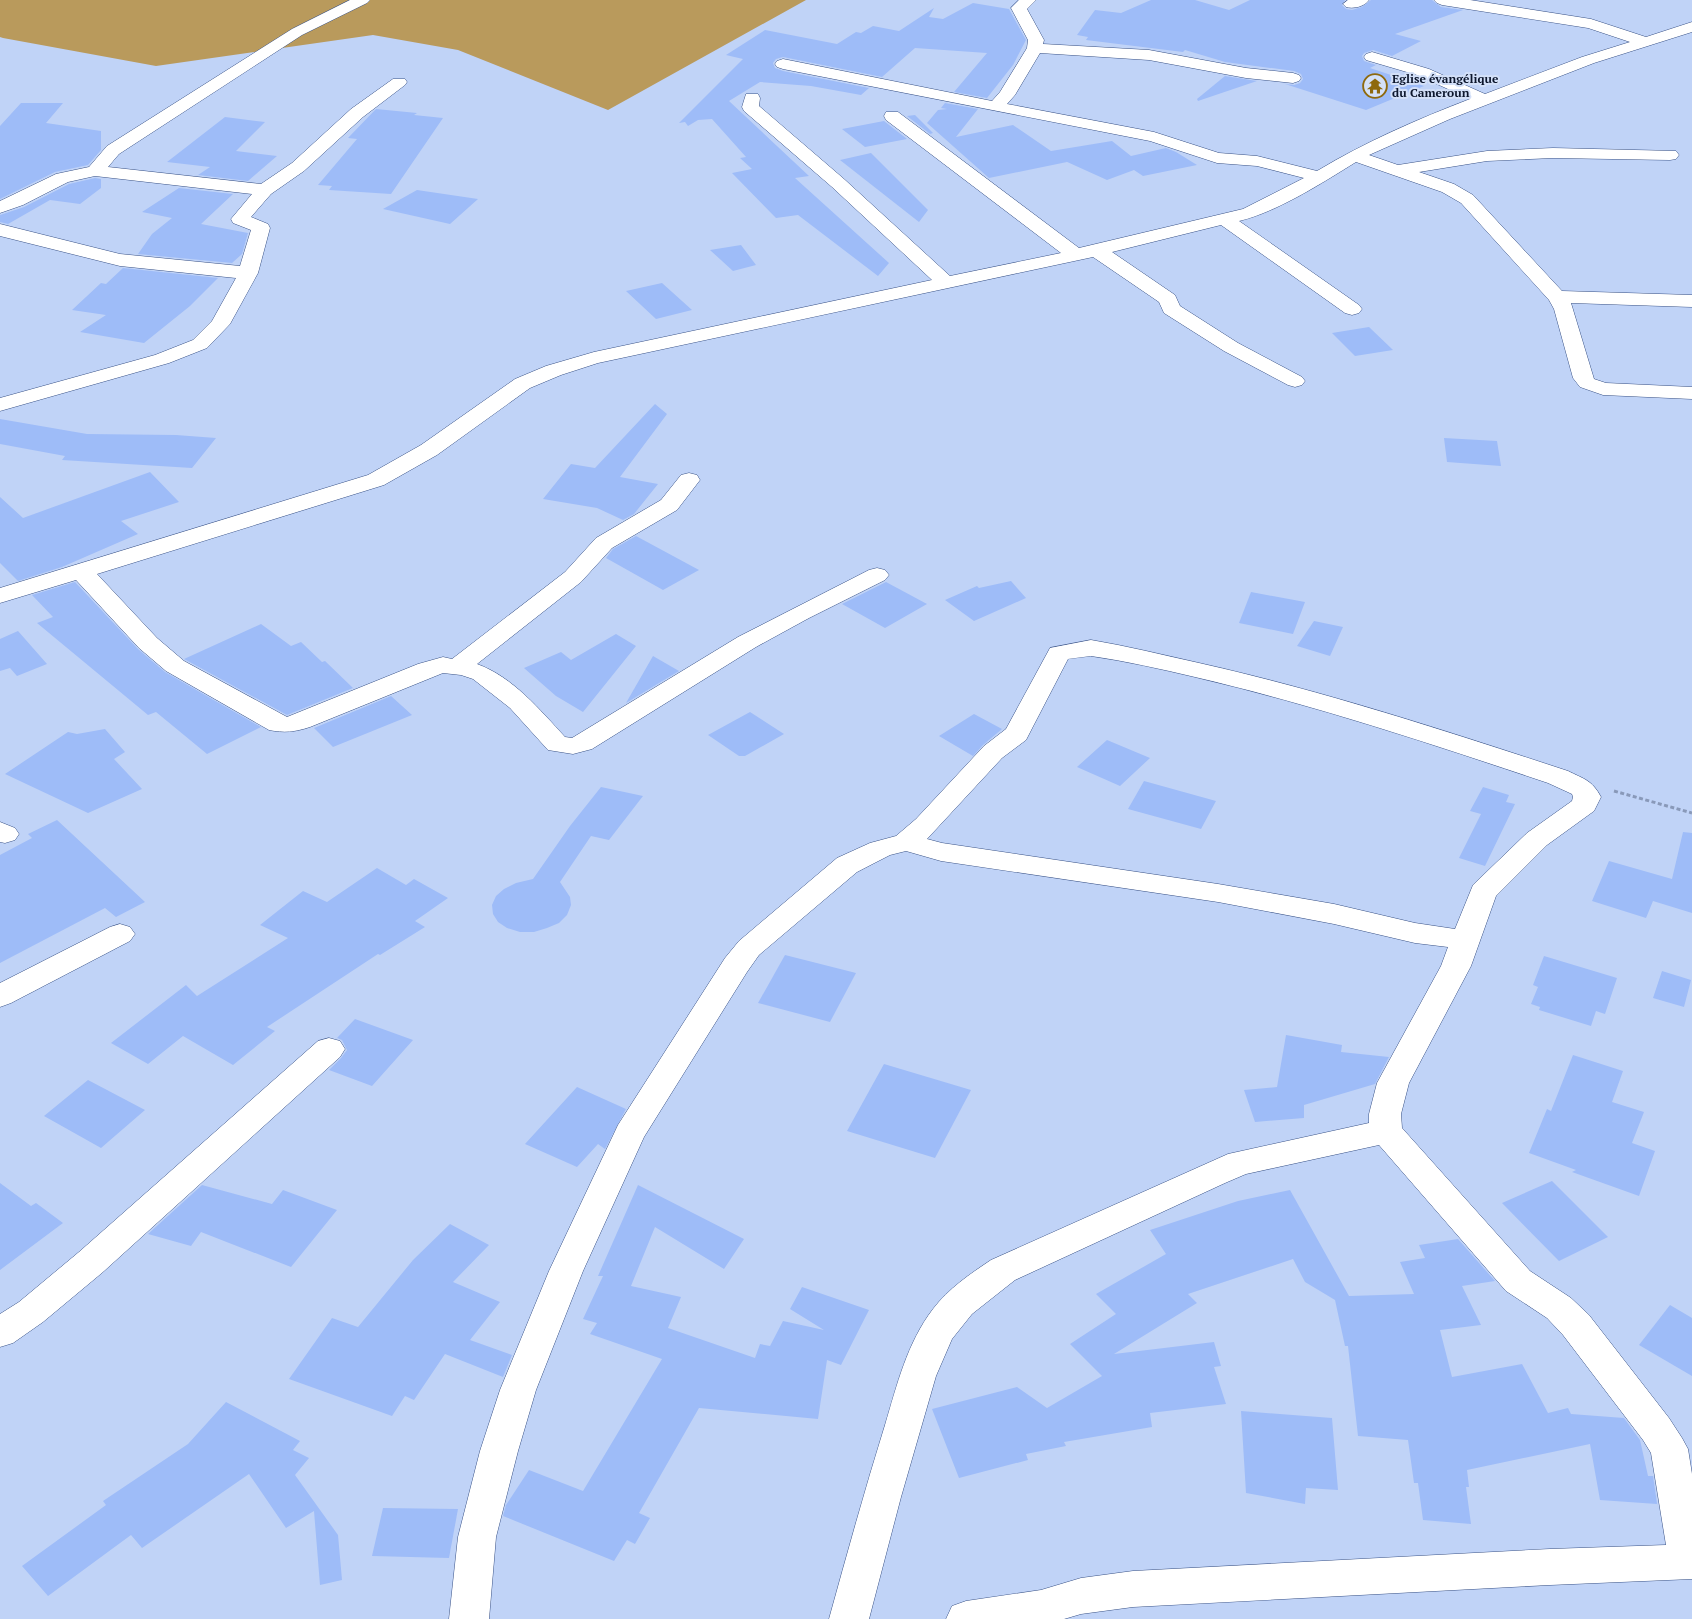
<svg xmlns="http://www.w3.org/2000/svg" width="1692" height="1619" viewBox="0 0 1692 1619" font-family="'PT Serif',serif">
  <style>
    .forest { fill: #b99a5c }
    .building { fill: #9ebcf8 }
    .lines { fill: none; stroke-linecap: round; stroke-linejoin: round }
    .minor-casing { stroke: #395286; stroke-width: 1 }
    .path { stroke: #8999b9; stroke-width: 3; stroke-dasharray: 4 2.5; stroke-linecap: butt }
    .minor { fill: #fff; fill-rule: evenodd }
    .labels { text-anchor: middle; stroke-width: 4; stroke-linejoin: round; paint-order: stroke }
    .far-poi-label { font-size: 12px; font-weight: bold; fill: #0c162c; stroke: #d3e0f8; text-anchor: start }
  </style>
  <rect width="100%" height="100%" fill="#c0d3f7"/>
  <!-- forest -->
  <path class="forest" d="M0,0H806L608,110L458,50L373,35L156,66L3,38L0,37Z"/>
  <!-- building -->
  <g class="building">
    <path d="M1151,0H1195L1229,10L1250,0H1345L1342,5L1346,9L1352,10L1362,7L1371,0H1432L1441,7L1463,10L1395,34L1421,41L1392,56L1373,50L1364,53L1362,56L1364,61L1376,65L1370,68L1424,86L1366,110L1285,84L1294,85L1300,83L1303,79L1301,74L1294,71L1225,62L1185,50L1183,52L1086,40L1088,37L1077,35L1095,10L1121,13Z"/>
    <path d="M973,3L1009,9L1026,40L1013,65L987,98L954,92L987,53L915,48L882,77L783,57L776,59L773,63L775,68L783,71L869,88L861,95L811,86L760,82L729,101L809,176L795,178L889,263L878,276L798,215L776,218L732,173L752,169L740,158L746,157L712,119L698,120L688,126L685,122L679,123L743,59L726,55L765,30L837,44L856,32L861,33L873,26L899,31L934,8L929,17L943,19Z"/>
    <path d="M1225,76L1257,81L1198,101L1197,99Z"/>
    <path d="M21,103H63L46,123L101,131V150L88,165L55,172L0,199V126Z"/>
    <path d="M945,103L978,109L956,137L1013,125L1051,151L1112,141L1131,156L1166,148L1176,152L1197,165L1143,176L1134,170L1107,180L1065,161L1067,162L989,178L927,123L938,110L947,109L941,108Z"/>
    <path d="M376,109L417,113L414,115L443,118L391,194L329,190L332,186L318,185L357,139L348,138Z"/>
    <path d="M915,115L933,133L930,134L907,116Z"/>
    <path d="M225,117L265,122L236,151L277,156L248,181L198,175L210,167L167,162Z"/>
    <path d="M884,121L907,139L865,147L842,129Z"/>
    <path d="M871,153L928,210L919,222L840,160Z"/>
    <path d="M95,178L101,179V188L80,204L50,200L8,224L0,222V215L24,207L69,184Z"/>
    <path d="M179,188L233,194L201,224L248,233L242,254L232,263L138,254L152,234L172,218L142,212Z"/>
    <path d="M417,190L478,199L450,224L383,209Z"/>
    <path d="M741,245L756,265L733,271L710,250Z"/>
    <path d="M123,268L218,278L190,306L144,343L80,332L106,315L72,310L101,283L106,284Z"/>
    <path d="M662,283L692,310L656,319L626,291Z"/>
    <path d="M1369,327L1393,350L1355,356L1332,333Z"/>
    <path d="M655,404L667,414L620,477L658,484L634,514L623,520L597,508L543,499L571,464L595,468Z"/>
    <path d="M0,419L87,434L176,435L216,438L192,468L62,460L65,456L0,444Z"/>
    <path d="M1444,438L1497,441L1501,466L1447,462Z"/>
    <path d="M150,472L179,502L121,521L138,534L62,567L18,581L0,563V497L23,518Z"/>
    <path d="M636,536L699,570L663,590L606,558L613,549Z"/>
    <path d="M1011,581L1026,598L974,621L945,600L977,586L979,588Z"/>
    <path d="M75,582L138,649L165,672L261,727L207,754L156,712L148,715L37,623L53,617L32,595Z"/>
    <path d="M886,582L927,604L885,628L842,604Z"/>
    <path d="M1251,592L1305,602L1293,634L1239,623Z"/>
    <path d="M1314,621L1343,627L1330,656L1297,646Z"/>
    <path d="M261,624L291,646L301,642L322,662L325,661L353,688L287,715L184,659Z"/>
    <path d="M18,631L47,664L17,676L10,668L0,671V639Z"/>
    <path d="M616,634L636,646L583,712L556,696L524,668L561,652L571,660Z"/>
    <path d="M653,656L679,671L626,703Z"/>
    <path d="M391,696L412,715L333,747L314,728Z"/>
    <path d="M750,712L784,734L745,756H739L708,735Z"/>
    <path d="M974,714L1002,729L983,745L973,756L939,736Z"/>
    <path d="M105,729L125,752L114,759L142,789L88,813L5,774L68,732L77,734Z"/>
    <path d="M1107,740L1150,758L1120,786L1077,767Z"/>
    <path d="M1144,781L1216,801L1201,829L1128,809Z"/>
    <path d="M601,787L643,796L609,840L591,836L560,882L570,897L571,905L567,915L559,923L547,928L534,932H520L507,928L498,922L493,914L492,905L496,896L504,889L516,883L533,879L570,826Z"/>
    <path d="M1483,787L1509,795L1506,802L1515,804L1485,866L1459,858L1481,814L1470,811Z"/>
    <path d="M57,820L145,902L116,917L105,908L0,963V855L32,838L28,834Z"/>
    <path d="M1683,832L1692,833V913L1653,901L1646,918L1592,901L1609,861L1672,879Z"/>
    <path d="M377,868L406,885L414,879L448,898L415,921L425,927L380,955L378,954L267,1027L275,1031L233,1065L183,1036L148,1064L111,1043L186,985L197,996L288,938L260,925L303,891L327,902Z"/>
    <path d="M785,955L856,973L830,1022L758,1003Z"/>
    <path d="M1544,956L1617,978L1605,1014L1596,1011L1591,1026L1539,1010L1540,1007L1531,1004L1538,987L1533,985Z"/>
    <path d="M1662,971L1691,980L1684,1007L1653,998Z"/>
    <path d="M355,1019L413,1040L372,1086L329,1070L341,1058L347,1050L342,1040L337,1038Z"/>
    <path d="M1286,1035L1342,1045L1341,1052L1389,1057L1375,1084L1304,1105V1118L1255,1122L1244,1090L1277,1087Z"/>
    <path d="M1573,1055L1623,1071L1612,1102L1644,1112L1632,1143L1655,1151L1639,1196L1572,1172L1576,1170L1529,1153L1547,1109L1551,1111Z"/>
    <path d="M884,1064L971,1090L935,1158L847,1131Z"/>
    <path d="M88,1080L145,1110L101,1148L44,1116Z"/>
    <path d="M577,1087L626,1109L605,1149L598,1144L577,1167L525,1144Z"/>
    <path d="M1552,1181L1608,1237L1559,1261L1502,1203Z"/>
    <path d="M0,1183L31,1206L36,1203L63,1223L0,1270Z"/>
    <path d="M202,1185L272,1204L283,1190L337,1210L291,1267L201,1232L191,1246L148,1234Z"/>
    <path d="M638,1185L744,1239L724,1269L655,1227L631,1286L681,1297L668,1328L755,1358L760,1344L770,1346L783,1321L824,1330L790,1309L802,1287L869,1310L841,1365L827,1360L818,1419L699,1408L639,1513L650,1518L635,1544L627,1540L614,1561L503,1516L506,1505L529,1470L583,1491L662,1359L590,1334L597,1323L583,1319L603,1276H598Z"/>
    <path d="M1290,1190L1349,1296L1414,1294L1400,1262L1425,1258L1419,1245L1458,1239L1495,1281L1462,1286L1481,1325L1440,1330L1452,1377L1522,1364L1548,1413L1568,1408L1571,1414L1624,1418L1640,1440L1648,1476H1653L1658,1510L1657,1504L1600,1500L1590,1444L1467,1470L1469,1487H1466L1471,1524L1423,1520L1418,1483H1414L1408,1440L1358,1436L1348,1346H1345L1335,1300L1305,1282L1293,1259L1188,1294L1197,1303L1114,1354L1214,1342L1221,1366L1214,1367L1226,1404L1150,1413L1152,1427L1064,1442L1066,1446L1026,1454L1028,1460L959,1478L932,1409L1017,1387L1047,1408L1102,1376L1070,1344L1116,1314L1096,1294L1166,1254L1150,1230L1238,1201Z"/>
    <path d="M450,1224L489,1245L453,1282L500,1302L470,1340L512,1355L503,1377L445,1354L414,1400L405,1396L392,1416L289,1379L332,1318L358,1327L413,1260Z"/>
    <path d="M1670,1305L1692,1318V1376L1639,1345Z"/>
    <path d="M226,1402L300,1441L293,1450L309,1458L295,1475L338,1535L342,1580L320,1585L314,1511L286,1528L249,1474L142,1548L131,1535L48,1596L22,1566L106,1505L103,1501L188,1444Z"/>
    <path d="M1241,1411L1332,1418L1338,1490L1306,1488L1305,1504L1246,1493Z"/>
    <path d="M383,1508L458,1509L449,1558L372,1556Z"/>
  </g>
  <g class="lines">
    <!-- minor casing -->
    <g class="minor-casing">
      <g id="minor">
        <path d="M350,0H370L367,3L302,35L119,154L108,167L261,184L292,163L351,109L393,79H405L407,82L405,85L363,117L304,171L271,194L251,217L268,224L270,228L258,273L230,324L207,348L169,363L0,411V398L155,355L193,340L212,321L236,278L120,266L0,236V224L120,254L240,266L251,230L233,223L231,219L252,194L95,176L68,182L23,205L0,213V201L56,174L89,167L107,146L292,29Z"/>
        <path d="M1019,0H1036L1027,9L1044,40L1043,44L1149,50L1246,68L1293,73L1299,75L1301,78L1299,81L1293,83L1246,78L1149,60L1040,53L1015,95L1007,104L1154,132L1219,153L1257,156L1317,171C1365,142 1418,119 1470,99L1417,75L1366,60L1364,57L1366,54L1372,52L1429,69L1485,94L1582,57L1630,42L1588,28L1442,5L1437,3L1434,0H1470L1591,19L1646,37L1692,22V32L1594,63L1450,119L1369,155L1398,165L1487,151L1553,148L1676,151L1679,155L1676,159L1670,160L1553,158L1487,161L1419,172L1454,184L1473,195L1562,291L1692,295V307L1571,303L1594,379L1606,383L1692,387V399L1603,395L1580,387L1573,378L1554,309L1549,300L1461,203L1442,192L1356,162C1322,183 1277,212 1239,221L1359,305L1362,309L1359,313L1352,315L1345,313L1221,225L1112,252L1175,295L1180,306L1238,343L1302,377L1305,381L1302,385L1295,387L1288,385L1224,351L1164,313L1159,302L1093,257L598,363L561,375L530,388L437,455L384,485L97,574L157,638L184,661L287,717L418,664L443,657L452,659L565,572L596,538L661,500L681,475L689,473L697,475L700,480L677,510L612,548L581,582L477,664C513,677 540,710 565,737L572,738L738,637L869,570L877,568L885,570L889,575L885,580L809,618L756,647L592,749L573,754L548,750L510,708L473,679L461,675L443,673L310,727C295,732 284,733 269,730L166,671L139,648L76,580L0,603V588L368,475L421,445L515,379L546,366L594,352L932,280L832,187L744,111L742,107L746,94H758L760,98L759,106L844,179L950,276L1061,253L886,120L884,116L886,112H898L1079,248L1243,209L1304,178L1257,166L1217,163L1150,141L783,69L777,67L775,64L777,61L783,59L992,101L1000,92L1027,48L1028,40L1011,8Z"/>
        <path d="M1348,0H1369C1364,7 1353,9 1346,7L1343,4Z"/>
        <path d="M1091,640C1127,646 1163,655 1199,663C1324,691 1446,731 1568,771C1584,779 1592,780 1601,797L1594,811L1547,845L1496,896L1471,966L1409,1083L1401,1114L1402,1128L1530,1271L1571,1298L1589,1315L1669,1418L1682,1438L1688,1449L1692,1474V1579L1550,1585L1133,1607L1081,1614L1064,1619H946L952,1606L966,1601L1041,1590L1081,1578L1133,1571L1550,1549L1666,1545L1651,1453L1643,1440L1563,1335L1547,1318L1506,1291L1379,1145L1246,1174L1225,1183L1015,1280L972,1314L952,1339L936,1376L901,1497L869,1619H829C847,1554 865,1489 885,1425C897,1385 907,1343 933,1309C948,1289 970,1274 991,1260L1228,1154L1369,1123V1114L1377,1083L1441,966L1448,947L1415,943L1334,924L1218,902L941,861L906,851L890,855L857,872L759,955L747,972L644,1137L583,1271L536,1390L518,1451L496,1537L489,1619H449L458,1537L480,1451L500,1390L549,1271L618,1125L725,958L739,941L837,858L870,843L896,836L916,819L984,746L1006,729L1050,648ZM1091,656C1126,661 1161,669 1195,677C1315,705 1432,744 1548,783L1572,794L1573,797L1572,801L1527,833L1473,885L1455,929L1415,923L1334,904L1218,884L942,843L927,839L1002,758L1026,740L1068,659Z"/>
        <path d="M0,822L15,828L19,834L15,840L5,843L0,842Z"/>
        <path d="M120,924L130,927L135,934L130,941L11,1003L0,1007V983L110,927Z"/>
        <path d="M329,1038L340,1041L345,1049L340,1057L103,1272L43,1322L13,1343L0,1347V1314L19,1302L79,1252L318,1041Z"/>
      </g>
    </g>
    <!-- path -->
    <path class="path" d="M1614,791L1692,813"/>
    <!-- minor -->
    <use href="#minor" class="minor"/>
  </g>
  <!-- icons -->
  <defs>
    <g id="temple-ring" transform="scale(1.25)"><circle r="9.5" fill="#d3e0f8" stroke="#8e690d" stroke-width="1.5"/><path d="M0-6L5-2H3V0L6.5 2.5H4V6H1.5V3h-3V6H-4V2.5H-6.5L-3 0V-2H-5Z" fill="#8e690d"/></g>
  </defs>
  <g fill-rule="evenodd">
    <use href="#temple-ring" x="1375" y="86"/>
  </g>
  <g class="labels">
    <!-- far-poi labels -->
    <g class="far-poi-label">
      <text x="1392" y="83">Eglise évangélique<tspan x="1392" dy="14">du Cameroun</tspan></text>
    </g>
  </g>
</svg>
